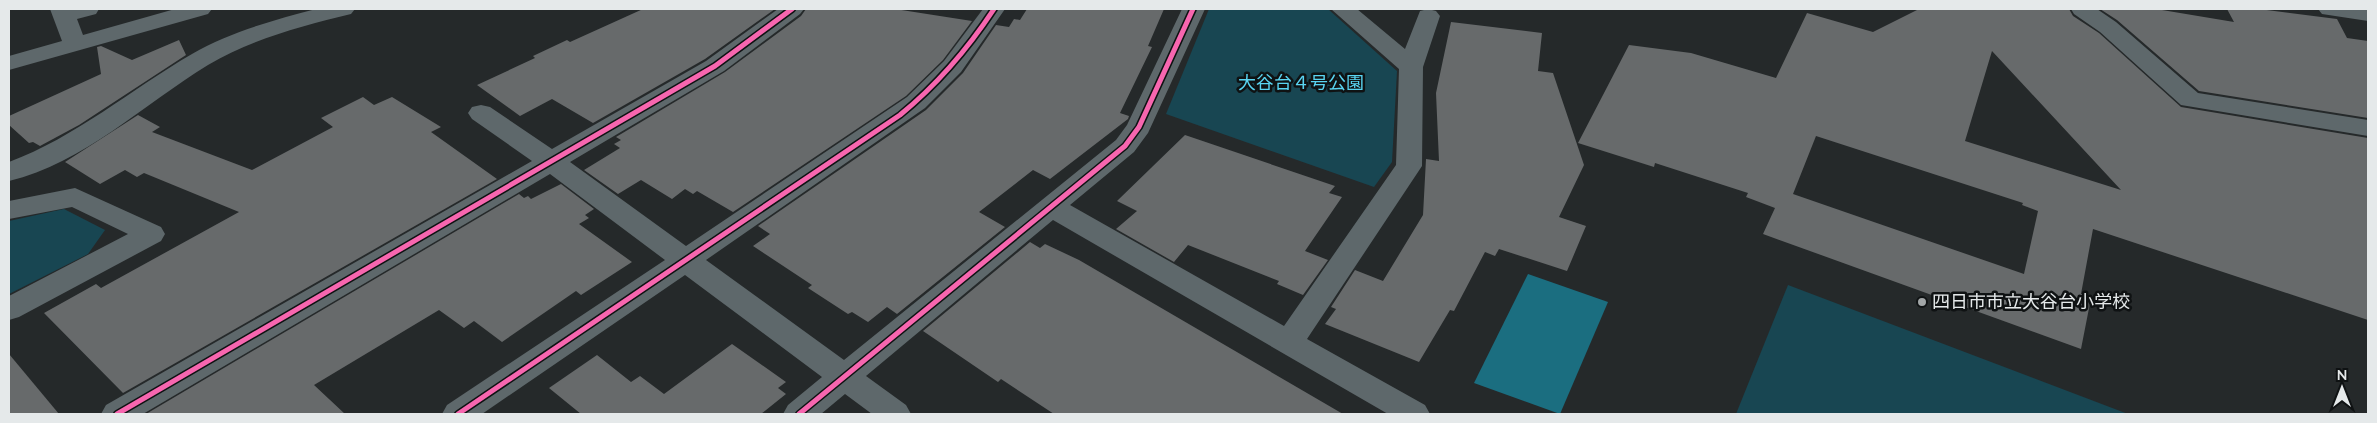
<svg xmlns="http://www.w3.org/2000/svg" width="2377" height="423" viewBox="0 0 2377 423" font-family="Mulish,'Noto Sans JP',sans-serif">
  <style>
    .green { fill: #184652 }
    .water { fill: #1b6e80 }
    .building { fill: #676a6b; fill-rule: evenodd }
    .lines { fill: none; stroke-linecap: round; stroke-linejoin: round }
    .minor { fill: #5e686b; fill-rule: evenodd }
    .cycleway-casing { stroke: #0f1213; stroke-width: 8 }
    .cycleway { stroke: #f766af; stroke-width: 5 }
    .poi-dot { fill: #a2a6a7; stroke: #0f1213; stroke-width: 2 }
    .labels { text-anchor: middle; stroke-width: 5; stroke-linejoin: round; paint-order: stroke }
    .park-label { font-size: 18px; fill: #59d4f1; stroke: #0f1213 }
    .poi-label { font-size: 18px; fill: #e5e9ea; stroke: #0f1213; text-anchor: start }
  </style>
  <rect width="100%" height="100%" fill="#25292a"/>
  <!-- green -->
  <g class="green">
    <path d="M1209,9H1328L1397,71L1392,162L1374,187L1166,114Z"/>
    <path d="M64,209L105,230L88,254L9,294V221Z"/>
    <path d="M1788,285L2128,414H1736Z"/>
  </g>
  <!-- water -->
  <path class="water" d="M1528,274L1608,302L1560,414L1474,383Z"/>
  <!-- building -->
  <g class="building">
    <path d="M643,9H775L705,59L593,123L552,99L520,116L477,85L535,58L533,56L567,40L570,42Z"/>
    <path d="M806,9H895L972,21L943,60L906,96L733,212L697,191L693,194L685,189L672,199L641,180L618,194L584,170L620,148L614,144L621,140L616,137L725,72L801,16Z"/>
    <path d="M1027,9H1164L1148,46L1152,47L1120,113L1129,116L1128,119L1050,179L1033,170L979,212L1005,227L897,314L887,307L868,322L852,312L848,314L808,288L812,285L753,246L770,234L758,226L926,110L963,73L996,25L1009,27L1014,19L1020,20Z"/>
    <path d="M1919,9H2069L2073,16L2099,33L2181,107L2368,138V320L2093,229L2081,294L2091,298L2081,349L1763,234L1775,208L1746,197L1748,193L1655,163L1654,167L1578,143L1629,45L1691,53L1776,78L1807,13L1873,32ZM1992,51L2121,190L1965,141ZM1816,136L2023,203L2022,205L2038,211L2024,274L1793,194Z"/>
    <path d="M2100,9H2156L2234,22L2227,9H2259L2337,19L2347,38L2368,41V118L2199,91L2117,20Z"/>
    <path d="M1451,22L1542,33L1538,71L1553,73L1584,165L1559,217L1586,226L1567,271L1499,249L1495,256L1485,252L1454,311L1450,310L1419,362L1325,324L1336,309L1331,307L1355,270L1383,281L1423,215L1426,159L1439,161L1436,93Z"/>
    <path d="M179,40L186,55L79,125L40,146L33,142L29,143L9,125V116L101,74L97,47L101,46L132,60Z"/>
    <path d="M363,97L374,105L392,97L441,127L431,132L497,179L123,393L44,313L96,284L101,288L239,212L144,173L137,177L125,170L100,184L65,162L138,115L160,127L152,132L252,170L333,127L321,118Z"/>
    <path d="M1185,135L1335,186L1329,193L1342,197L1305,251L1328,260L1303,295L1277,284L1279,281L1188,245L1174,262L1116,229L1137,211L1117,201Z"/>
    <path d="M561,184L594,209L585,215L589,218L579,224L632,262L581,295L576,291L502,342L474,321L464,328L439,310L314,385L345,414H146L519,194L524,198L528,196L531,199Z"/>
    <path d="M1030,242L1040,248L1045,244L1079,260L1343,414H1054L1001,379L998,382L923,331Z"/>
    <path d="M732,344L786,382L778,388L786,394L761,414H581L549,388L597,355L631,382L640,376L664,394Z"/>
    <path d="M9,354L59,414H9Z"/>
  </g>
  <g class="lines">
    <!-- minor -->
    <g class="minor">
      <path d="M50,9H99L96,14L77,19L83,35L175,9H212L208,14L9,70V56L62,41Z"/>
      <path d="M316,9H355L351,14C302,26 252,39 208,65C144,104 84,163 9,181V162C76,137 130,90 192,54C230,32 274,20 316,9Z"/>
      <path d="M778,9H804L800,14L724,71L570,162L686,246L907,97L944,61L983,9H1005L961,72L925,108L706,260L844,360L1116,140L1127,125L1182,9H1205L1148,133L1134,152L1070,205L1284,326L1396,165L1399,69L1331,9H1357L1405,49L1420,11L1428,9L1436,11L1440,16L1423,67L1422,166L1307,339L1425,405L1430,414H1388L1053,220L866,376L906,405L911,414H872L845,394L821,414H783L788,405L822,377L685,275L482,414H442L447,405L665,260L550,174L143,414H101L106,405L532,161L472,119L468,113L472,107L481,105L490,107L552,149L706,61Z"/>
      <path d="M2071,9H2097L2116,22L2198,93L2368,120V136L2181,105L2100,32L2074,14Z"/>
      <path d="M2318,9H2368V21L2322,14Z"/>
      <path d="M75,188L161,227L165,234L161,241L19,317L9,320V296L128,234L72,207L9,219V201Z"/>
    </g>
    <!-- cycleway casing -->
    <g class="cycleway-casing">
      <g id="cycleway">
        <path d="M117,414L715,66L792,9"/>
        <path d="M458,414L900,115C938,84 967,50 994,9"/>
        <path d="M799,414L1125,146L1139,127L1193,9"/>
      </g>
    </g>
    <!-- cycleway -->
    <use href="#cycleway" class="cycleway"/>
  </g>
  <!-- markers -->
  <circle class="poi-dot" cx="1922" cy="302" r="5"/>
  <g class="labels">
    <!-- park labels -->
    <g class="park-label">
      <text x="1301" y="89">大谷台４号公園</text>
    </g>
    <!-- poi labels -->
    <g class="poi-label">
      <text x="1932" y="308">四日市市立大谷台小学校</text>
    </g>
  </g>
  <!-- border -->
  <rect width="2377" height="423" fill="none" stroke="#e5e9ea" stroke-width="20"/>
  <!-- north arrow -->
  <g transform="translate(2342 388)" stroke="#0f1213" stroke-width="4" paint-order="stroke">
  <path d="M0-4L9 19L0 12L-9 19Z" fill="#e5e9ea"/>
  <text y="-8" font-size="14" font-weight="bold" text-anchor="middle" fill="#e5e9ea">N</text>
  </g>
</svg>
